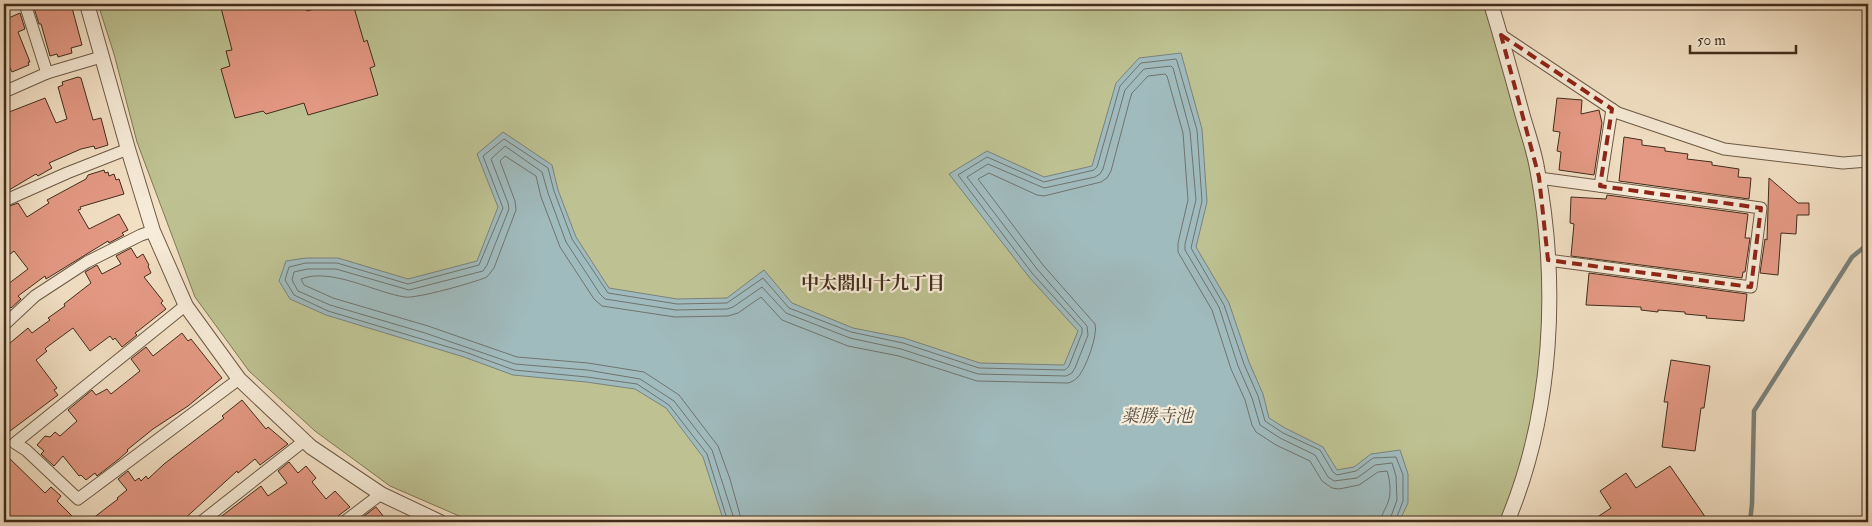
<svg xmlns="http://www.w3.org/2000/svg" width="1872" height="526" viewBox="0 0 1872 526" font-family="'IM FELL Double Pica','Noto Serif JP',serif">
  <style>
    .green { fill: #bec292; stroke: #807857 }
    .water { fill: #a0bbbe; stroke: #7a827d }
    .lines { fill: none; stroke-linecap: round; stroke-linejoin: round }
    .shore { stroke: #70746d; stroke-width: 1 }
    .stream { stroke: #7a827d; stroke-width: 4.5 }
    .building { fill: #e49984; stroke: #412d1c }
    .minor-casing { stroke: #6e5a46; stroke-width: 13 }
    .tertiary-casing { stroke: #6e5a46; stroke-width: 16 }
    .minor { stroke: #f7ecd9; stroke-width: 11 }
    .tertiary { stroke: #f7ecd9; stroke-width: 14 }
    .marked { fill: none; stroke: #8f2418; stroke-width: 4; stroke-dasharray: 10 6; stroke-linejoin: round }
    .labels { text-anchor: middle; stroke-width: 4.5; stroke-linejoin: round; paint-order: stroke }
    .neighbourhood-label { font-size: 18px; font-weight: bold; fill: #412d1c; stroke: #f7ecd9 }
    .water-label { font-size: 18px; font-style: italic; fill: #595044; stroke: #f7ecd9 }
  </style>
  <rect width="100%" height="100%" fill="#f3e1c5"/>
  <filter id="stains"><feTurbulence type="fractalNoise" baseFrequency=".004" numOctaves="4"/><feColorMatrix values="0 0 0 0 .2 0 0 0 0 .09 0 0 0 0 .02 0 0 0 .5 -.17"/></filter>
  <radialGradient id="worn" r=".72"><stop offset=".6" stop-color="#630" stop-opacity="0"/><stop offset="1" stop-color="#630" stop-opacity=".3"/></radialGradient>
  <!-- green -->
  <path class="green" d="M98,4H1490L1535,162L1547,296L1535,425L1501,522H473L390,486L315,431L249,371L195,297L137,142L114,54Z"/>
  <!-- water -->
  <path class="water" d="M1181,53L1202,129L1207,202L1196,247L1229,303L1249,362L1263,394L1269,418L1285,428L1323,447L1337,470L1354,467L1371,454L1400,450L1408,474V503L1399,522H724L703,457L666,408L635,389L586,382L513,375L464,357L326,315L290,299L279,281L286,261L306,258H338L408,279L477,261L498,207L477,154L503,132L552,165L558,190L576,237L609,288L677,299L727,298L764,270L792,303L853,328L904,338L980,363L1064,365L1078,331L1029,277L949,174L987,151L1044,177L1092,166L1116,83L1139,58Z"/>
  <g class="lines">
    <!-- shore -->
    <g class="shore">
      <path d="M728,522L707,454L669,405L637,384L587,377L514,370L465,352L328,311L294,295L285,280L289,267L306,263H337L408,284L479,265L503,208L483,156L504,139L548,168L554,191L572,239L608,293L677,304L727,303L763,278L789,308L851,332L903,343L979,368L1065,370L1069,366L1082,333V328L1032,273L958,175L987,157L1044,182L1094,170L1097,167L1120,86L1141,63L1176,59L1177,61L1197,130L1202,201L1191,248L1224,305L1244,364L1258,396L1265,421L1283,433L1320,450L1333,472L1337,475L1356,471L1373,458L1396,457L1403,475V501L1395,522"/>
      <path d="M735,522L712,450L674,401L640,379L587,370L515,364L425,333L330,305L298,291L292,280L294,272L307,269H336L409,290L483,271L487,265L509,209L508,203L491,159L505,146L542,172L548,193L566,242L600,294L605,299L676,310L727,309L733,307L762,287L786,313L850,338L901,349L978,374L1066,376L1072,373L1075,368L1088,335L1087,326L1037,269L967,177L988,164L1044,188L1095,177L1100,174L1103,169L1125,90L1144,69L1171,66L1173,68L1190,131L1196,200L1185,244V250L1219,307L1238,366L1252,398L1260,425L1280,438L1315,455L1328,477L1334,481L1357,478L1375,465L1392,463L1396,476L1397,500L1389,522"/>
      <path d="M742,522L730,479L718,446L679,395L644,372L588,363L517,357L428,326L333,298L304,285L301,279C331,267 376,293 405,297C416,299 476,282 487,277L494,268L516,210L515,201L500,161L505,156L536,176L541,197L560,247L594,299L602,306L675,317L728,316L738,313L761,297L782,320L848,346L899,356L977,381L1068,383C1072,382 1075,380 1078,377C1086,368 1098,335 1095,324L1043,265L978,179L989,173L1037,195L1044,196L1101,182L1107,178L1111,171L1130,99L1132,93L1148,76L1165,74L1167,76L1183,133L1188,200L1178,243V252L1212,310L1231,369L1245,400L1252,425L1256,432L1276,445L1310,461L1322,481L1332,488L1339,489L1359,485L1378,472L1387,471C1390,479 1391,492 1389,499C1387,508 1381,513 1381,522"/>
    </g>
    <!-- stream -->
    <path class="stream" d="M1750,522L1752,504L1754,411L1852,257L1868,244"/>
  </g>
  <!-- building -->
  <g class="building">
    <path d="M34,4H71L82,45L71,48L72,53L58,57L57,54L50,56L41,24H39L34,8Z"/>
    <path d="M220,4H305L307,11L332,4H353L364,42L367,40L375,66L370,68L378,95L308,115L304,103L266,114L263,111L235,118L221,69L230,66L226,51L232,50Z"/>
    <path d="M20,13L25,29L18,32L30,62H28L29,65L12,72L9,66L4,68V20Z"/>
    <path d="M78,77L81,78L93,120L101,118L108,145L95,149L94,146L81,149L49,163L52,168L38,176L36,174L4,193V114L45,98L56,123L67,119L58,87L63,85L62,82Z"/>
    <path d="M1557,98L1582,100L1581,114L1599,110L1602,123L1594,175L1559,170L1561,152L1557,151L1560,132L1553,131Z"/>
    <path d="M1624,137L1642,140V145L1665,148V151L1688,154L1687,159L1712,162V165L1739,169L1738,177L1751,178L1749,199L1619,181Z"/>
    <path d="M104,170L105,173L108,172L109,176L114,174L116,180L119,179L124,194L80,207L81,209L78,210L89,229L119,214L128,230L122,233L124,235L109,243L108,241L46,279L45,276L18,296L21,299L11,308L4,301V287L28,269L14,251L4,259V208L18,203L27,217L49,203L47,200L86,179L88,175Z"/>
    <path d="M1769,178L1798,203H1809V215H1797L1796,234L1781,233L1778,275L1760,273L1765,239L1767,240Z"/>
    <path d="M1607,195L1748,214L1745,238H1750L1745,272H1743L1742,278L1571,256L1574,224L1570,223L1571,197L1606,199Z"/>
    <path d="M131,248L137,258L143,254L149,265L148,266L151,273L144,277L163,301L161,303L166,309L138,331L135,333L137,335L122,347L115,338L113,340L110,336L90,351L73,328L47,347L45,349L47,351L36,360L57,388L54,390L58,395L10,431L4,423V348L28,328L32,333L50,320L48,318L65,306L64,304L91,283L85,272L97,265L102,274L121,264L116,256Z"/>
    <path d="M1589,273L1747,294L1744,321L1706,318L1707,316L1685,314V312L1658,310V312L1641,310V307L1586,305Z"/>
    <path d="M182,333L188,341L191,339L222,378L188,406L153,429L127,450L128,451L119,459L97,476L95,473L86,480L81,475L79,476L63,456L54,466L41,454L44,451L37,445L45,436L50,437L55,432L60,436L77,421L68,410L92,390L96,395L107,389L111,394L140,371L131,359L146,347L153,356Z"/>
    <path d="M1671,360L1710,366L1704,408H1701L1695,451L1662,447L1668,402H1664Z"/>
    <path d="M242,400L266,429L268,427L288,444L260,465L255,459L238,473L237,471L181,522H136L131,516L123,522H88L118,499L117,498L127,490L118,479L128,471L135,481L139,478L141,481L146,476L148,479L164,464L224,418L222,416Z"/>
    <path d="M4,453L45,493L51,487L61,496L57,501L78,522H4Z"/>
    <path d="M289,462L298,473L306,466L316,478L312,482L326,499L335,491L350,507L330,522H214L261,486L268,496L287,483L278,471Z"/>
    <path d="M1670,466L1706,518L1700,522H1590L1611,508L1600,491L1626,473L1636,488Z"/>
    <path d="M376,507L388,522H356Z"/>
  </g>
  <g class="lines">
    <!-- minor casing -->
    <g class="minor-casing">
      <g id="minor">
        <path d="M25,4L47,73"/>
        <path d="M1501,35L1618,113L1724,149L1843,163L1868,161"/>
        <path d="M4,92L47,73L101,57"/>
        <path d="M1539,178L1761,208L1751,287L1548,260"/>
        <path d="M1600,186L1612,109"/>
        <path d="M4,201L67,173L128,149"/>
        <path d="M186,305L15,443L26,450L78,499L239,379"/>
        <path d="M4,325L35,296L87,262L141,235L153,231"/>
        <path d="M201,522L304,441"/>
        <path d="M344,522L381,494"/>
      </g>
    </g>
    <!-- tertiary casing -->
    <g class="tertiary-casing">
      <g id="tertiary">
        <path d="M87,4L128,149L153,231L186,306L239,379L311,447L381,494L440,522"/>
        <path d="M1491,4C1502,40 1512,76 1522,113C1527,131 1534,150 1537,168C1559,284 1553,413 1507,522"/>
      </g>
    </g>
    <!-- minor -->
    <use href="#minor" class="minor"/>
    <!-- tertiary -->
    <use href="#tertiary" class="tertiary"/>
  </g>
  <!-- marked area -->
  <path class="marked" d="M1501,35L1612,109L1600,186L1761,208L1751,287L1548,260L1539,177Z"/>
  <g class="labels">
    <!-- neighbourhood labels -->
    <g class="neighbourhood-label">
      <text x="873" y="289">中太閤山十九丁目</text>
    </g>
    <!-- water labels -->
    <g class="water-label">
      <text x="1157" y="422">薬勝寺池</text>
    </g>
  </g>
  <!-- margin -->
  <rect width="1872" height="526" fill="none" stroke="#f3e1c5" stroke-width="20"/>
  <rect x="5" y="5" width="1862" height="516" fill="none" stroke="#412d1c" stroke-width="2.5"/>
  <rect x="10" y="10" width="1852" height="506" fill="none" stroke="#412d1c"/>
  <!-- scale -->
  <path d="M1690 45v8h106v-8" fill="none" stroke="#412d1c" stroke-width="2.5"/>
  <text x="1697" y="45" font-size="15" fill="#412d1c" stroke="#f7ecd9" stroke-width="4" paint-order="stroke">50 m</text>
  <rect width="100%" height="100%" filter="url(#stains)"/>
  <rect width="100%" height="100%" fill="url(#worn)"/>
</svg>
